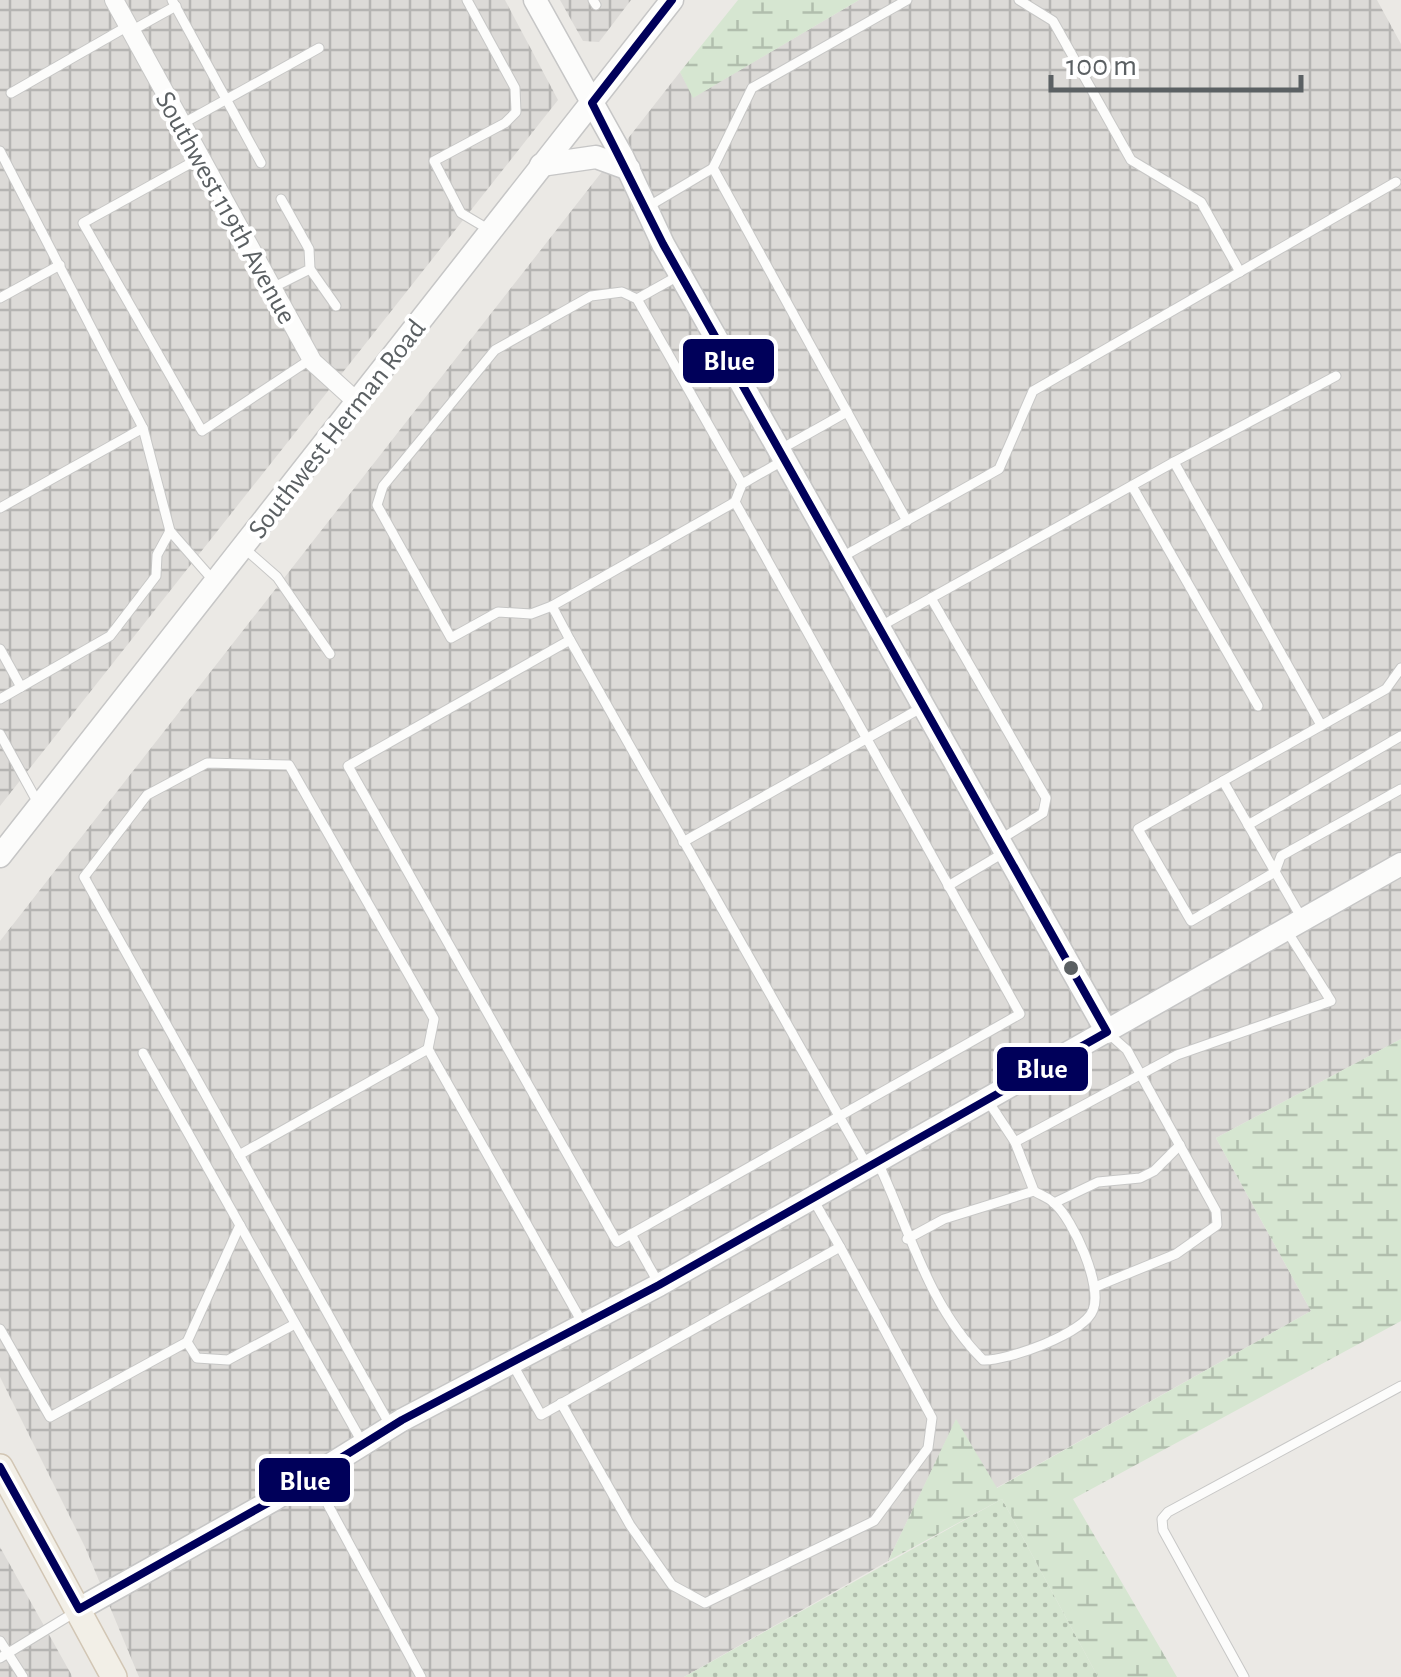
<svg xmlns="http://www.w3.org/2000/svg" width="1401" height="1677" viewBox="0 0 1401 1677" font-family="'Alegreya Sans',sans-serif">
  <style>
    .industrial { fill: url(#industrial-grid) }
    .grass { fill: url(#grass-dots) }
    .wetland { fill: url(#wetland-marsh) }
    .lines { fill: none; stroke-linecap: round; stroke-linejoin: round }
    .lane-casing { stroke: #c7c7c6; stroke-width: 11 }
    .street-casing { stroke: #c7c7c6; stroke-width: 20 }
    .secondary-casing { stroke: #c6c6c6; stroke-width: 25 }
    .primary-casing { stroke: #d2c6b4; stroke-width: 28 }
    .lane { stroke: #fcfcfb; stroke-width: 9 }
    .street { stroke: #fcfcfb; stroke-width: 18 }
    .secondary { stroke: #fcfcfb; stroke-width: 22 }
    .primary { stroke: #f2efe7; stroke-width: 25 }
    .bus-1-casing { stroke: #fff; stroke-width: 15 }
    .bus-1 { stroke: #00005a; stroke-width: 8 }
    .bus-dot { fill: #5b6063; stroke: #fff; stroke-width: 4 }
    .labels { text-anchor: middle; stroke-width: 8; stroke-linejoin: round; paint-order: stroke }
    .street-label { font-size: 28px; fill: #5b6063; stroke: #fff }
    .line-badge { stroke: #fff; stroke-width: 4 }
    .badge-label { font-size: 28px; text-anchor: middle; font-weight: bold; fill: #fff }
  </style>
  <defs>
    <pattern id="industrial-grid" width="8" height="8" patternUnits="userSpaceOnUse" patternTransform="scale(2.5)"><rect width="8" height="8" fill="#dcdad7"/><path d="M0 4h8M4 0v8" fill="none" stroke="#b5b4b2"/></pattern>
    <pattern id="grass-dots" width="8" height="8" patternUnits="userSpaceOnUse" patternTransform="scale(2.5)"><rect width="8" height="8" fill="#d6e6d1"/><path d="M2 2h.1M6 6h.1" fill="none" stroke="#b1bead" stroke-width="1.8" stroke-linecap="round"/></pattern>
    <pattern id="wetland-marsh" width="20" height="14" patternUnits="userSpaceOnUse" patternTransform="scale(2.5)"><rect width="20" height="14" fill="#d6e6d1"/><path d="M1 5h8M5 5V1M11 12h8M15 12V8" fill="none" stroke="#b1bead"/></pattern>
  </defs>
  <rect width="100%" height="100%" fill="#ebe9e5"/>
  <!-- industrial -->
  <g class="industrial">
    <path d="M0,0H505L558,100L0,806Z"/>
    <path d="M560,0H631L599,42L583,41Z"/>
    <path d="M859,0H1377L1401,44V1039L1216,1138L1311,1311L996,1488L956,1420L888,1561L684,1677H139L85,1547L0,1377V941L680,72L694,97Z"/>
    <path d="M0,1547L71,1674L72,1677H0Z"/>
  </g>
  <!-- grass -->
  <path class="grass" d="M1002,1499L1098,1677H684Z"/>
  <!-- wetland -->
  <g class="wetland">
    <path d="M738,0H859L693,98L680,72Z"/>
    <path d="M1401,1039V1321L1073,1499L1177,1677H1098L1002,1499L888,1561L956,1419L997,1488L1311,1311L1216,1138Z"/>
  </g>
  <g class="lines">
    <!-- lane casing -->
    <g class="lane-casing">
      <g id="lane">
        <path d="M172,0L261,163"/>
        <path d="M467,0L515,88L516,112L505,123L434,161L461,213L488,229"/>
        <path d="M593,0L596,5"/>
        <path d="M1019,0L1053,21L1131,160L1201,202L1240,272"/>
        <path d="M131,31L176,6"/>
        <path d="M11,93L128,26"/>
        <path d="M182,124L319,48"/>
        <path d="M0,151L143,428L170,531L213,580"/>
        <path d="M200,158L83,223L202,431L311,359"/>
        <path d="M713,168L752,88L907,0"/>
        <path d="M649,206L713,168L907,521"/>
        <path d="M310,269L336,306"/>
        <path d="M272,288L310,269L309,249L281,199"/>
        <path d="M0,298L60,265"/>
        <path d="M637,299L678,276"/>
        <path d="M781,449L847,412"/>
        <path d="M1174,462L1336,376"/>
        <path d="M742,484L637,299L622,292L591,296L495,350L383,486L377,505L451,638L498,612L531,614L552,606L735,502L1020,1014L617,1242L348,766L570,640L839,1116L868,1167"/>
        <path d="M1132,486L1258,706"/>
        <path d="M735,502L742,484L784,460"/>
        <path d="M0,508L143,428"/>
        <path d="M244,548L277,577L330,654"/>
        <path d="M842,557L999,469L1033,391L1396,182"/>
        <path d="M931,598L1046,798L1043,813L1001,839"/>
        <path d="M552,606L570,640"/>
        <path d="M881,626L1174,462L1321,725"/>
        <path d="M0,649L21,687"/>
        <path d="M0,699L110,636L156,576L157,555L170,531"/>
        <path d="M0,734L38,803"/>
        <path d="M1223,781L1386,689L1401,668"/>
        <path d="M1248,825L1401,736"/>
        <path d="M683,842L921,708"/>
        <path d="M948,886L1005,852"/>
        <path d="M1301,917C1275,872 1249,826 1223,781L1138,829L1191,921L1275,872L1281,856L1401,789"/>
        <path d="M143,1053L362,1442"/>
        <path d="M1015,1142L1177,1055L1331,1001L1287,931"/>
        <path d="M239,1155L428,1049"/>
        <path d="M879,1165C910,1231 929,1307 983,1360C1007,1361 1084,1334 1093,1310C1103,1286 1073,1219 1054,1203C1049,1198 1040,1195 1034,1191L1015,1142L988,1101"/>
        <path d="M1054,1203L1098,1182L1140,1178L1154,1171L1180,1145"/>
        <path d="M631,1234L659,1284"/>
        <path d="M907,1239L944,1219L1034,1191"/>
        <path d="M1095,1287L1176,1254L1217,1225L1216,1211L1127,1050L1109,1034"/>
        <path d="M0,1329L50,1417L187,1342L197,1358L228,1360L295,1324"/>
        <path d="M187,1342L240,1225"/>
        <path d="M513,1365L541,1415L840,1247L813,1199"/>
        <path d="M561,1403L630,1525L672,1585L705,1603L874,1521L928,1448L932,1418L840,1247"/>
        <path d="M390,1425L84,877L147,795L207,763L289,765L434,1019L428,1049L583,1324"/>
        <path d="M313,1477L421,1677"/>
        <path d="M0,1641L23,1677"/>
        <path d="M0,1658L77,1611"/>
        <path d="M1244,1677L1163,1530L1162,1519L1168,1512L1401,1386"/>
      </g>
    </g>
    <!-- street casing -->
    <g class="street-casing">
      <path id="street" d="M114,0L313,362L356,401"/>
    </g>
    <!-- secondary casing -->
    <g class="secondary-casing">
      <g id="secondary">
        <path d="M535,0L622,156L663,244L1107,1032"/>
        <path d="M541,165L596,157L629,169"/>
        <path d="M0,856L672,0"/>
        <path d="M79,1609L275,1499L402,1420L659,1285L1401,864"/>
      </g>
    </g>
    <!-- primary casing -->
    <g class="primary-casing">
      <path id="primary" d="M0,1467L114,1677"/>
    </g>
    <!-- lane -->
    <use href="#lane" class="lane"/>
    <!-- street -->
    <use href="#street" class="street"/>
    <!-- secondary -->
    <use href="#secondary" class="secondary"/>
    <!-- primary -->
    <use href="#primary" class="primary"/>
    <!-- bus-1 casing -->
    <g class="bus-1-casing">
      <path id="bus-1" d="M0,1467L79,1609L275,1499L402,1420L659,1285L1107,1032L663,244L592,103L672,0"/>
    </g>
    <!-- bus-1 -->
    <use href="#bus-1" class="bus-1"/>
  </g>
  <!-- markers -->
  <circle class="bus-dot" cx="1071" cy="968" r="9"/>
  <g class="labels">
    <!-- street labels -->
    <g class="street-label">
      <text transform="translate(227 207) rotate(61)" y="10">Southwest 119th Avenue</text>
      <text transform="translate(336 428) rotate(-52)" y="10">Southwest Herman Road</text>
    </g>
  </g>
  <g class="line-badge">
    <rect x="681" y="337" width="95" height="48" rx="10" fill="#00005a"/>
    <rect x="995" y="1045" width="95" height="48" rx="10" fill="#00005a"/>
    <rect x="257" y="1456" width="95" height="48" rx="10" fill="#00005a"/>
  </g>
  <g class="badge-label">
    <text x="729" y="370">Blue</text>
    <text x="1042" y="1078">Blue</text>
    <text x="305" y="1490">Blue</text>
  </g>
  <!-- scale -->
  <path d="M1051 75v15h250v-15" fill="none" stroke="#5b6063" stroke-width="5"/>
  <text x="1066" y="75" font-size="30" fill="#5b6063" stroke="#ffffff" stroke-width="8" paint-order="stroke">100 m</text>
</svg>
